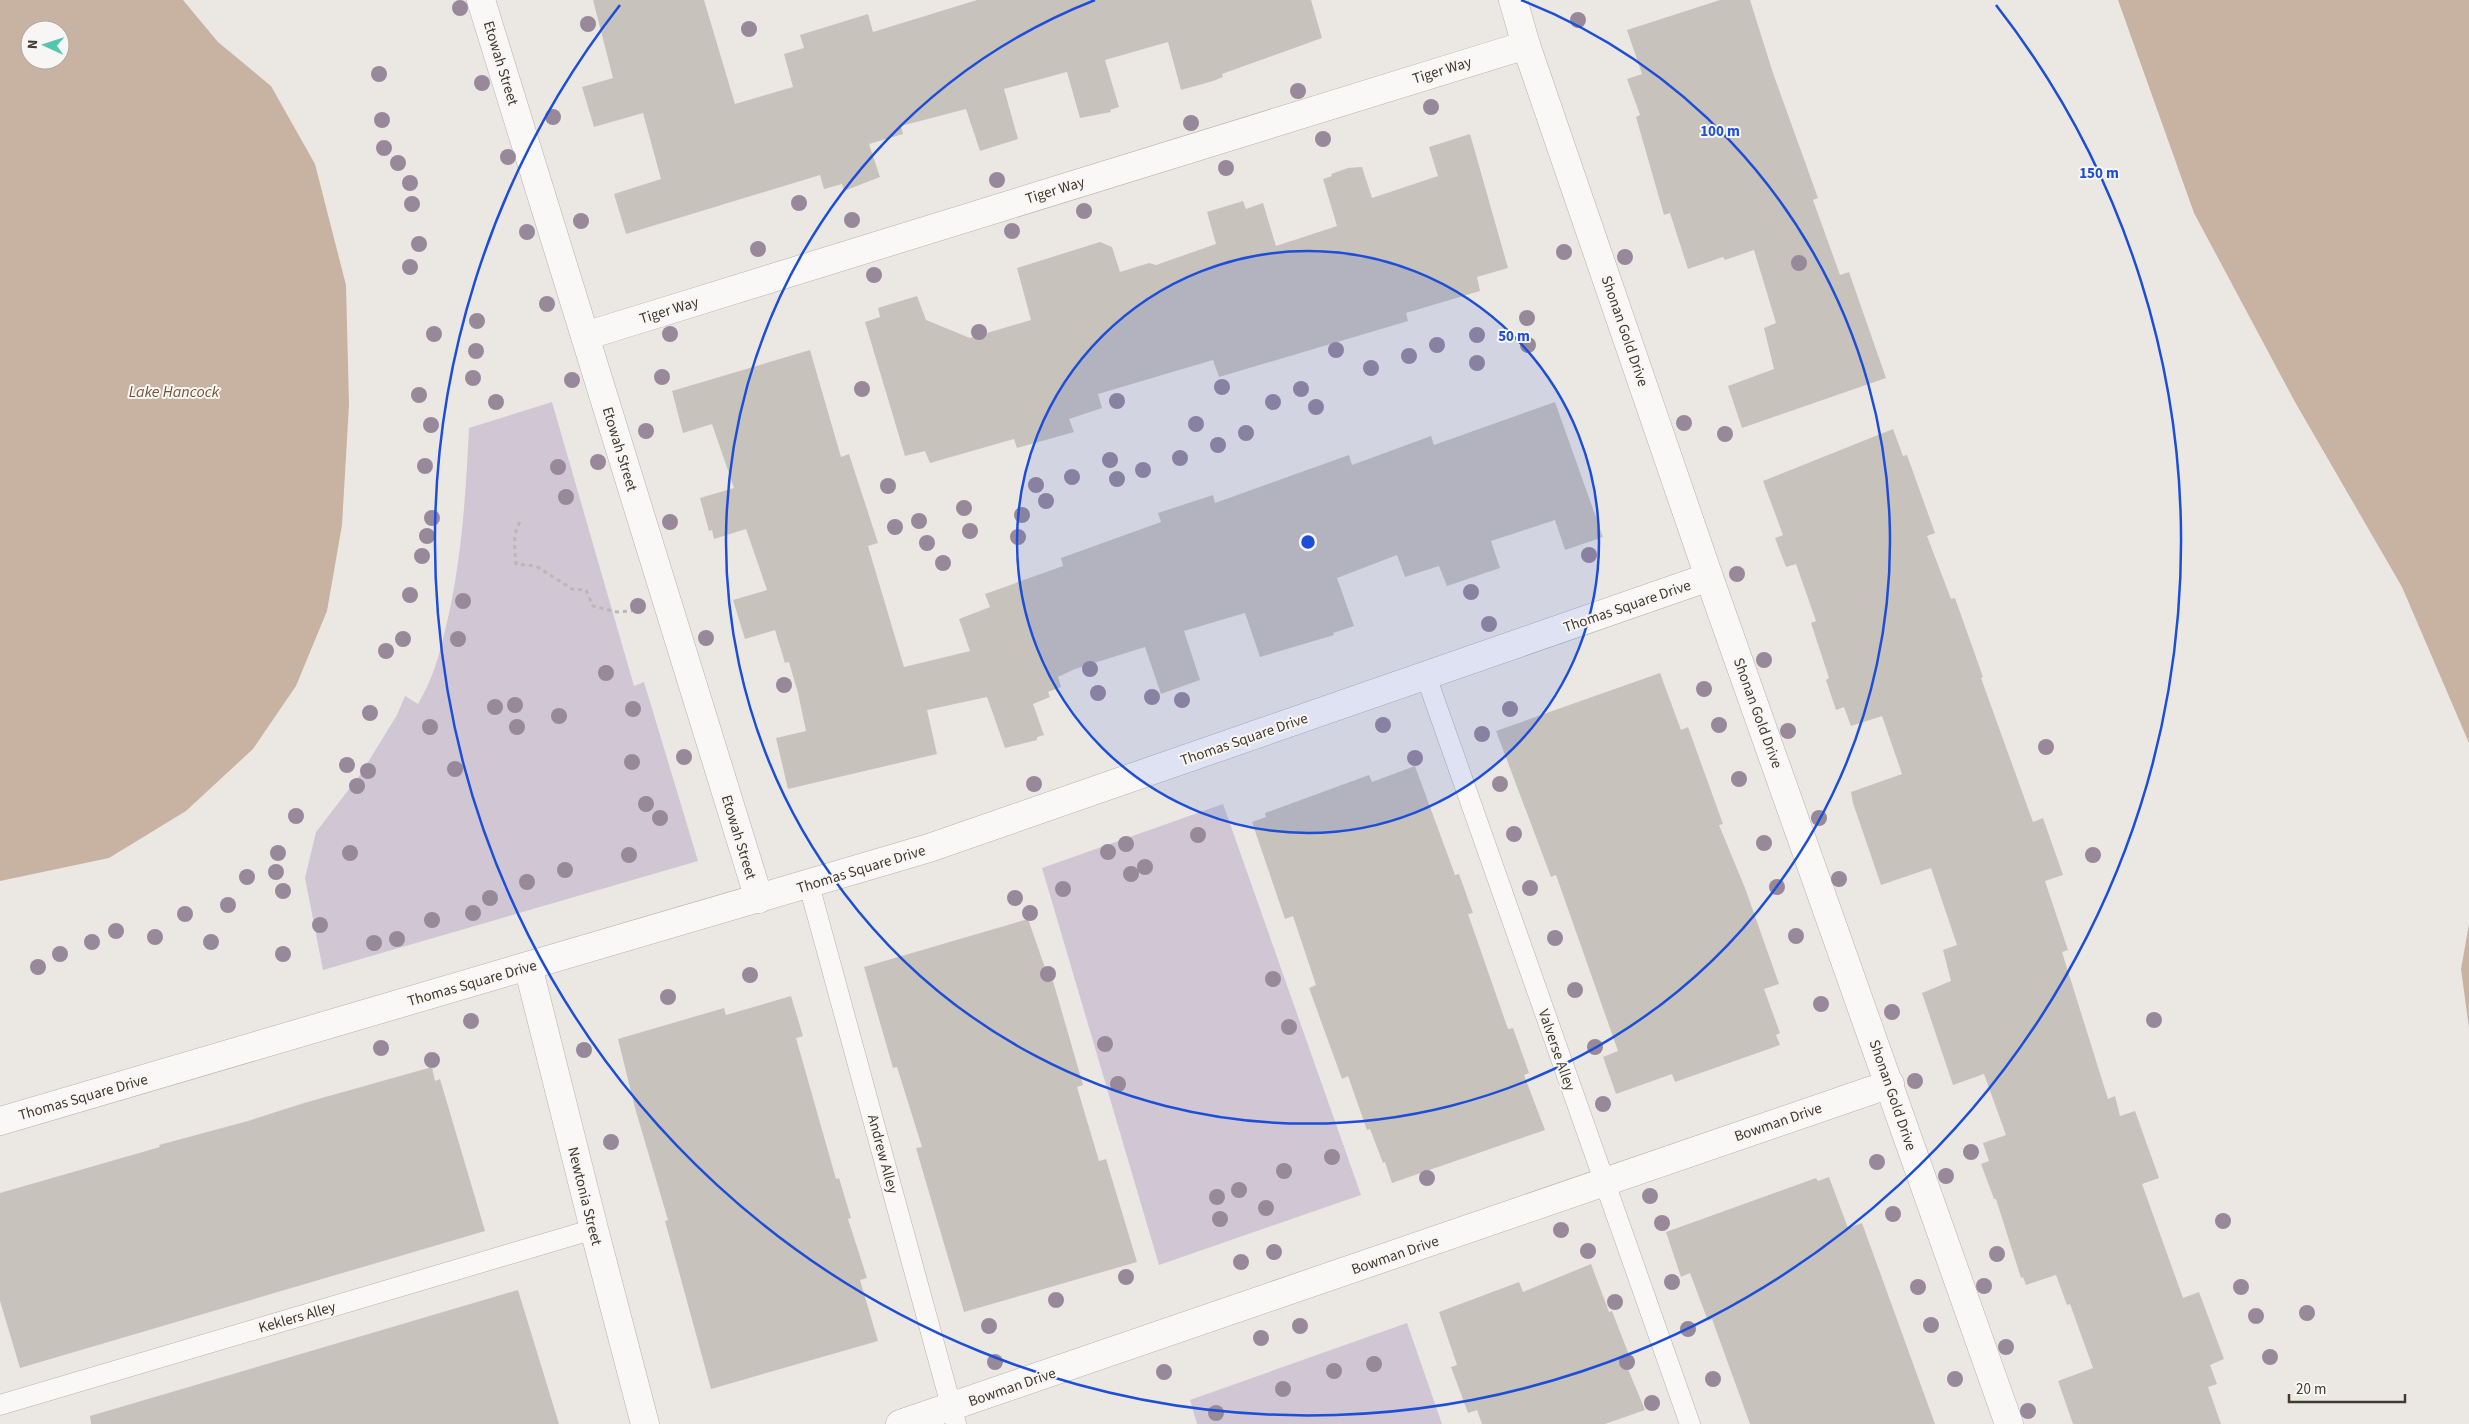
<svg xmlns="http://www.w3.org/2000/svg" width="2469" height="1424" viewBox="0 0 2469 1424" font-family="'Source Sans 3',sans-serif">
  <style>
    .green { fill: #d0c6d4 }
    .water { fill: #c8b3a2; fill-rule: evenodd }
    .building { fill: #c8c2bc }
    .lines { fill: none; stroke-linecap: round; stroke-linejoin: round }
    .lane-casing { stroke: #b5b0a9; stroke-width: 21 }
    .street-casing { stroke: #b5b0a9; stroke-width: 29 }
    .path { stroke: #bcb7b2; stroke-width: 3; stroke-dasharray: 4 4; stroke-linecap: butt }
    .lane { stroke: #faf8f7; stroke-width: 20 }
    .street { stroke: #faf8f7; stroke-width: 28 }
    .tree { fill: #98899a }
    .ring { fill: none; stroke: #1d4ed8; stroke-width: 2.5 }
    .labels { text-anchor: middle; stroke-width: 4; stroke-linejoin: round; paint-order: stroke }
    .street-label { font-size: 15px; fill: #43392d; stroke: #f8f6f4 }
    .water-label { font-size: 16px; font-style: italic; fill: #745639; stroke: #f8f6f4 }
    .centre { fill: #1d4ed8; stroke: #f8f6f4; stroke-width: 2.5 }
    .ring-label { font-size: 15px; text-anchor: middle; font-weight: bold; fill: #1d4ed8; stroke: #f8f6f4; stroke-width: 4; stroke-linejoin: round; paint-order: stroke }
  </style>
  <rect width="100%" height="100%" fill="#ebe8e4"/>
  <!-- green -->
  <g class="green">
    <path d="M552,402L634,686L644,682L698,861L323,970L305,878L316,832L360,775L397,715L405,696L418,704C436,673 440,651 448,618C462,555 466,492 469,428Z"/>
    <path d="M1223,804L1361,1195L1159,1265L1042,868Z"/>
    <path d="M1407,1323L1442,1424H1197L1190,1400Z"/>
  </g>
  <!-- water -->
  <g class="water">
    <path d="M0,0H183L218,42L271,86L315,164L346,285L349,405L342,525L327,611L296,686L253,749L186,811L109,858L0,881ZM30,30H60V60H30Z"/>
    <path d="M2118,0H2469V743L2402,587L2295,402L2194,213Z"/>
    <path d="M2469,924V1028L2461,969Z"/>
  </g>
  <!-- building -->
  <g class="building">
    <path d="M593,0H704L735,104L793,87L784,54L804,48L800,35L868,14L873,32L977,0H1311L1322,38L1222,74L1223,77L1213,81L1181,90L1168,42L1105,60L1119,107L1110,110L1111,112L1080,118L1067,72L1004,89L1018,139L980,151L966,109L901,126L903,134L869,144L880,177L844,191L842,184L824,189L820,175L626,234L614,194L661,179L643,113L594,127L582,87L613,78Z"/>
    <path d="M1720,0H1750L1773,73L1818,198L1813,200L1840,275L1849,272L1886,378L1742,428L1728,386L1774,369L1764,328L1776,323L1754,250L1725,260L1723,257L1688,269L1670,213L1664,215L1636,117L1640,115L1627,79L1642,74L1627,30Z"/>
    <path d="M1470,134L1508,268L1477,277L1480,291L1406,313L1408,321L1219,377L1213,360L1098,394L1102,408L1069,419L1074,432L1017,448L1014,439L930,463L925,451L905,456L865,322L880,317L878,308L917,296L926,320L970,338L1031,320L1017,268L1100,242L1112,247L1120,272L1149,263L1156,265L1216,244L1207,212L1243,201L1246,209L1263,203L1276,246L1337,226L1323,179L1332,176L1331,174L1348,168L1362,167L1372,198L1438,176L1429,147Z"/>
    <path d="M810,350L841,457L849,454L878,543L868,546L904,667L970,651L959,619L990,607L985,594L1063,566L1061,558L1161,522L1158,513L1213,495L1215,503L1349,455L1352,465L1431,436L1434,445L1555,402L1603,537L1565,550L1555,520L1491,541L1500,568L1447,586L1439,566L1405,577L1397,555L1337,578L1354,626L1333,633L1334,635L1260,657L1245,613L1184,631L1200,680L1161,694L1145,647L1075,669L1058,677L1061,687L1048,692L1050,697L1033,704L1044,735L1037,737V740L1005,748L987,697L927,710L937,754L788,789L776,738L806,731L798,693L789,662L785,663L775,630L745,639L733,600L767,590L746,529L714,539L712,530L709,531L700,498L734,488L712,424L683,433L672,391Z"/>
    <path d="M1893,429L1903,456L1907,455L1935,533L1927,536L1951,599L1955,598L1983,677L1981,678L2033,822L2043,818L2063,875L2045,881L2068,950L2062,952L2108,1099L2115,1096L2120,1116L2135,1111L2159,1178L2142,1184L2183,1298L2199,1292L2224,1359L2210,1365L2217,1384L2208,1387L2221,1424H2073L2058,1381L2093,1368L2070,1304L2067,1305L2056,1275L2026,1285L2023,1277L2021,1278L1996,1199H1994L1981,1164L1989,1161L1983,1143L2006,1135L1984,1074L1953,1085L1922,993L1951,981L1943,950L1957,945L1931,868L1881,885L1853,803L1851,792L1902,774L1882,716L1851,726L1844,707L1836,710L1826,680L1829,678L1811,623L1816,621L1796,564L1786,567L1775,538L1783,535L1763,481Z"/>
    <path d="M1660,673L1681,730L1688,727L1723,824L1719,825L1745,888L1779,984L1764,989L1780,1033L1776,1035L1780,1045L1675,1082L1672,1074L1616,1094L1603,1057L1618,1051L1556,875L1551,877L1496,731Z"/>
    <path d="M1415,766L1455,875L1459,874L1473,913L1468,914L1508,1029L1513,1028L1529,1073L1524,1075L1545,1130L1392,1183L1385,1162L1383,1163L1370,1129L1367,1130L1348,1076L1342,1079L1309,988L1316,985L1293,916L1285,919L1252,822L1266,817L1265,813L1369,775L1372,782Z"/>
    <path d="M1028,919L1050,982L1053,981L1083,1085L1077,1087L1099,1161L1106,1159L1137,1262L964,1312L916,1148L922,1147L897,1067L893,1068L864,967Z"/>
    <path d="M791,996L803,1036L796,1038L836,1179L839,1178L851,1218L848,1219L867,1278L860,1280L878,1341L711,1389L665,1221L668,1220L635,1108L618,1039L724,1008L726,1015Z"/>
    <path d="M432,1067L435,1081L440,1079L485,1231L20,1368L0,1301V1193L160,1147L159,1145L248,1121L304,1103Z"/>
    <path d="M1829,1177L1848,1228L1862,1223L1935,1424H1750L1712,1319L1708,1321L1690,1273L1681,1277L1666,1232L1816,1178L1818,1181Z"/>
    <path d="M1591,1264L1609,1312L1612,1311L1629,1355L1623,1357L1645,1410L1605,1424H1482L1477,1410L1468,1413L1451,1367L1457,1365L1439,1312L1519,1282L1523,1292Z"/>
    <path d="M518,1290L559,1424H91L90,1416Z"/>
  </g>
  <g class="lines">
    <!-- lane casing -->
    <g class="lane-casing">
      <g id="lane">
        <path d="M1426,676L1690,1424"/>
        <path d="M809,885L956,1424"/>
        <path d="M0,1405L594,1229"/>
      </g>
    </g>
    <!-- street casing -->
    <g class="street-casing">
      <g id="street">
        <path d="M481,0L759,899"/>
        <path d="M1513,0L1526,45L1709,577L2009,1424"/>
        <path d="M585,336L1526,45"/>
        <path d="M528,966L594,1229L645,1424"/>
        <path d="M0,1121L929,848L1709,577"/>
        <path d="M900,1424L1890,1084"/>
      </g>
    </g>
    <!-- path -->
    <path class="path" d="M520,522C512,534 515,549 516,564L536,566L572,589L586,590L593,606L617,612L632,611"/>
    <!-- lane -->
    <use href="#lane" class="lane"/>
    <!-- street -->
    <use href="#street" class="street"/>
  </g>
  <!-- trees -->
  <g class="tree">
    <circle cx="460" cy="8" r="8"/>
    <circle cx="1578" cy="20" r="8"/>
    <circle cx="588" cy="24" r="8"/>
    <circle cx="749" cy="29" r="8"/>
    <circle cx="379" cy="74" r="8"/>
    <circle cx="482" cy="83" r="8"/>
    <circle cx="1298" cy="91" r="8"/>
    <circle cx="1431" cy="107" r="8"/>
    <circle cx="553" cy="117" r="8"/>
    <circle cx="382" cy="120" r="8"/>
    <circle cx="1191" cy="123" r="8"/>
    <circle cx="1323" cy="139" r="8"/>
    <circle cx="384" cy="148" r="8"/>
    <circle cx="508" cy="157" r="8"/>
    <circle cx="398" cy="163" r="8"/>
    <circle cx="1226" cy="168" r="8"/>
    <circle cx="997" cy="180" r="8"/>
    <circle cx="410" cy="183" r="8"/>
    <circle cx="799" cy="203" r="8"/>
    <circle cx="412" cy="204" r="8"/>
    <circle cx="1084" cy="211" r="8"/>
    <circle cx="852" cy="220" r="8"/>
    <circle cx="581" cy="221" r="8"/>
    <circle cx="1012" cy="231" r="8"/>
    <circle cx="527" cy="232" r="8"/>
    <circle cx="419" cy="244" r="8"/>
    <circle cx="758" cy="249" r="8"/>
    <circle cx="1564" cy="252" r="8"/>
    <circle cx="1625" cy="257" r="8"/>
    <circle cx="1799" cy="263" r="8"/>
    <circle cx="410" cy="267" r="8"/>
    <circle cx="874" cy="275" r="8"/>
    <circle cx="547" cy="304" r="8"/>
    <circle cx="1527" cy="318" r="8"/>
    <circle cx="477" cy="321" r="8"/>
    <circle cx="979" cy="332" r="8"/>
    <circle cx="434" cy="334" r="8"/>
    <circle cx="670" cy="334" r="8"/>
    <circle cx="1477" cy="335" r="8"/>
    <circle cx="1437" cy="345" r="8"/>
    <circle cx="1528" cy="345" r="8"/>
    <circle cx="1336" cy="350" r="8"/>
    <circle cx="476" cy="351" r="8"/>
    <circle cx="1409" cy="356" r="8"/>
    <circle cx="1477" cy="363" r="8"/>
    <circle cx="1371" cy="368" r="8"/>
    <circle cx="662" cy="377" r="8"/>
    <circle cx="473" cy="378" r="8"/>
    <circle cx="572" cy="380" r="8"/>
    <circle cx="1222" cy="387" r="8"/>
    <circle cx="862" cy="389" r="8"/>
    <circle cx="1301" cy="389" r="8"/>
    <circle cx="419" cy="395" r="8"/>
    <circle cx="1117" cy="401" r="8"/>
    <circle cx="496" cy="402" r="8"/>
    <circle cx="1273" cy="402" r="8"/>
    <circle cx="1316" cy="407" r="8"/>
    <circle cx="1684" cy="423" r="8"/>
    <circle cx="1196" cy="424" r="8"/>
    <circle cx="431" cy="425" r="8"/>
    <circle cx="646" cy="431" r="8"/>
    <circle cx="1246" cy="433" r="8"/>
    <circle cx="1725" cy="434" r="8"/>
    <circle cx="1218" cy="445" r="8"/>
    <circle cx="1180" cy="458" r="8"/>
    <circle cx="1110" cy="460" r="8"/>
    <circle cx="598" cy="462" r="8"/>
    <circle cx="425" cy="466" r="8"/>
    <circle cx="558" cy="467" r="8"/>
    <circle cx="1143" cy="470" r="8"/>
    <circle cx="1072" cy="477" r="8"/>
    <circle cx="1117" cy="479" r="8"/>
    <circle cx="1036" cy="485" r="8"/>
    <circle cx="888" cy="486" r="8"/>
    <circle cx="566" cy="497" r="8"/>
    <circle cx="1046" cy="501" r="8"/>
    <circle cx="964" cy="508" r="8"/>
    <circle cx="1022" cy="515" r="8"/>
    <circle cx="432" cy="518" r="8"/>
    <circle cx="919" cy="521" r="8"/>
    <circle cx="670" cy="522" r="8"/>
    <circle cx="895" cy="527" r="8"/>
    <circle cx="970" cy="531" r="8"/>
    <circle cx="427" cy="536" r="8"/>
    <circle cx="1018" cy="537" r="8"/>
    <circle cx="927" cy="543" r="8"/>
    <circle cx="1589" cy="555" r="8"/>
    <circle cx="422" cy="556" r="8"/>
    <circle cx="943" cy="563" r="8"/>
    <circle cx="1737" cy="574" r="8"/>
    <circle cx="1471" cy="592" r="8"/>
    <circle cx="410" cy="595" r="8"/>
    <circle cx="463" cy="601" r="8"/>
    <circle cx="638" cy="606" r="8"/>
    <circle cx="1489" cy="624" r="8"/>
    <circle cx="706" cy="638" r="8"/>
    <circle cx="403" cy="639" r="8"/>
    <circle cx="458" cy="639" r="8"/>
    <circle cx="386" cy="651" r="8"/>
    <circle cx="1764" cy="660" r="8"/>
    <circle cx="1090" cy="669" r="8"/>
    <circle cx="606" cy="673" r="8"/>
    <circle cx="784" cy="685" r="8"/>
    <circle cx="1704" cy="689" r="8"/>
    <circle cx="1098" cy="693" r="8"/>
    <circle cx="1152" cy="697" r="8"/>
    <circle cx="1182" cy="700" r="8"/>
    <circle cx="515" cy="705" r="8"/>
    <circle cx="495" cy="707" r="8"/>
    <circle cx="633" cy="709" r="8"/>
    <circle cx="1510" cy="709" r="8"/>
    <circle cx="370" cy="713" r="8"/>
    <circle cx="559" cy="716" r="8"/>
    <circle cx="1383" cy="725" r="8"/>
    <circle cx="1719" cy="725" r="8"/>
    <circle cx="430" cy="727" r="8"/>
    <circle cx="517" cy="727" r="8"/>
    <circle cx="1788" cy="731" r="8"/>
    <circle cx="1482" cy="734" r="8"/>
    <circle cx="2046" cy="747" r="8"/>
    <circle cx="684" cy="757" r="8"/>
    <circle cx="1415" cy="758" r="8"/>
    <circle cx="632" cy="762" r="8"/>
    <circle cx="347" cy="765" r="8"/>
    <circle cx="455" cy="769" r="8"/>
    <circle cx="368" cy="771" r="8"/>
    <circle cx="1739" cy="779" r="8"/>
    <circle cx="1034" cy="784" r="8"/>
    <circle cx="1500" cy="784" r="8"/>
    <circle cx="357" cy="786" r="8"/>
    <circle cx="646" cy="804" r="8"/>
    <circle cx="296" cy="816" r="8"/>
    <circle cx="660" cy="818" r="8"/>
    <circle cx="1819" cy="818" r="8"/>
    <circle cx="1514" cy="834" r="8"/>
    <circle cx="1198" cy="835" r="8"/>
    <circle cx="1764" cy="843" r="8"/>
    <circle cx="1126" cy="844" r="8"/>
    <circle cx="1108" cy="852" r="8"/>
    <circle cx="278" cy="853" r="8"/>
    <circle cx="350" cy="853" r="8"/>
    <circle cx="629" cy="855" r="8"/>
    <circle cx="2093" cy="855" r="8"/>
    <circle cx="1145" cy="867" r="8"/>
    <circle cx="565" cy="870" r="8"/>
    <circle cx="276" cy="872" r="8"/>
    <circle cx="1131" cy="874" r="8"/>
    <circle cx="247" cy="877" r="8"/>
    <circle cx="1839" cy="879" r="8"/>
    <circle cx="527" cy="882" r="8"/>
    <circle cx="1777" cy="887" r="8"/>
    <circle cx="1530" cy="888" r="8"/>
    <circle cx="1063" cy="889" r="8"/>
    <circle cx="283" cy="891" r="8"/>
    <circle cx="490" cy="898" r="8"/>
    <circle cx="1015" cy="898" r="8"/>
    <circle cx="228" cy="905" r="8"/>
    <circle cx="473" cy="913" r="8"/>
    <circle cx="1030" cy="913" r="8"/>
    <circle cx="185" cy="914" r="8"/>
    <circle cx="432" cy="920" r="8"/>
    <circle cx="320" cy="925" r="8"/>
    <circle cx="116" cy="931" r="8"/>
    <circle cx="1796" cy="936" r="8"/>
    <circle cx="155" cy="937" r="8"/>
    <circle cx="1555" cy="938" r="8"/>
    <circle cx="397" cy="939" r="8"/>
    <circle cx="92" cy="942" r="8"/>
    <circle cx="211" cy="942" r="8"/>
    <circle cx="374" cy="943" r="8"/>
    <circle cx="60" cy="954" r="8"/>
    <circle cx="283" cy="954" r="8"/>
    <circle cx="38" cy="967" r="8"/>
    <circle cx="1048" cy="974" r="8"/>
    <circle cx="750" cy="975" r="8"/>
    <circle cx="1273" cy="979" r="8"/>
    <circle cx="1575" cy="990" r="8"/>
    <circle cx="668" cy="997" r="8"/>
    <circle cx="1821" cy="1004" r="8"/>
    <circle cx="1892" cy="1012" r="8"/>
    <circle cx="2154" cy="1020" r="8"/>
    <circle cx="471" cy="1021" r="8"/>
    <circle cx="1289" cy="1027" r="8"/>
    <circle cx="1105" cy="1044" r="8"/>
    <circle cx="1595" cy="1047" r="8"/>
    <circle cx="381" cy="1048" r="8"/>
    <circle cx="584" cy="1050" r="8"/>
    <circle cx="432" cy="1060" r="8"/>
    <circle cx="1915" cy="1081" r="8"/>
    <circle cx="1118" cy="1084" r="8"/>
    <circle cx="1603" cy="1104" r="8"/>
    <circle cx="611" cy="1142" r="8"/>
    <circle cx="1971" cy="1152" r="8"/>
    <circle cx="1332" cy="1157" r="8"/>
    <circle cx="1877" cy="1162" r="8"/>
    <circle cx="1284" cy="1171" r="8"/>
    <circle cx="1946" cy="1176" r="8"/>
    <circle cx="1427" cy="1178" r="8"/>
    <circle cx="1239" cy="1190" r="8"/>
    <circle cx="1650" cy="1196" r="8"/>
    <circle cx="1217" cy="1197" r="8"/>
    <circle cx="1266" cy="1208" r="8"/>
    <circle cx="1893" cy="1214" r="8"/>
    <circle cx="1220" cy="1219" r="8"/>
    <circle cx="2223" cy="1221" r="8"/>
    <circle cx="1662" cy="1223" r="8"/>
    <circle cx="1561" cy="1230" r="8"/>
    <circle cx="1588" cy="1251" r="8"/>
    <circle cx="1274" cy="1252" r="8"/>
    <circle cx="1997" cy="1254" r="8"/>
    <circle cx="1241" cy="1262" r="8"/>
    <circle cx="1126" cy="1277" r="8"/>
    <circle cx="1672" cy="1282" r="8"/>
    <circle cx="1984" cy="1286" r="8"/>
    <circle cx="1918" cy="1287" r="8"/>
    <circle cx="2241" cy="1287" r="8"/>
    <circle cx="1056" cy="1300" r="8"/>
    <circle cx="1615" cy="1302" r="8"/>
    <circle cx="2307" cy="1313" r="8"/>
    <circle cx="2256" cy="1316" r="8"/>
    <circle cx="1931" cy="1325" r="8"/>
    <circle cx="989" cy="1326" r="8"/>
    <circle cx="1300" cy="1326" r="8"/>
    <circle cx="1688" cy="1329" r="8"/>
    <circle cx="1261" cy="1338" r="8"/>
    <circle cx="2006" cy="1347" r="8"/>
    <circle cx="2270" cy="1357" r="8"/>
    <circle cx="995" cy="1362" r="8"/>
    <circle cx="1627" cy="1362" r="8"/>
    <circle cx="1374" cy="1364" r="8"/>
    <circle cx="1334" cy="1371" r="8"/>
    <circle cx="1164" cy="1372" r="8"/>
    <circle cx="1713" cy="1379" r="8"/>
    <circle cx="1955" cy="1379" r="8"/>
    <circle cx="1283" cy="1389" r="8"/>
    <circle cx="1652" cy="1403" r="8"/>
    <circle cx="2028" cy="1411" r="8"/>
    <circle cx="1216" cy="1413" r="8"/>
  </g>
  <!-- distance rings -->
  <circle cx="1308" cy="542" r="291" fill="#1d4ed8" fill-opacity=".12"/>
  <g class="ring">
    <circle cx="1308" cy="542" r="291"/>
    <path d="M1521 0A582 582 0 1 1 1095 0"/>
    <path d="M1996 5A873 873 0 1 1 620 5"/>
  </g>
  <g class="labels">
    <!-- street labels -->
    <g class="street-label">
      <text transform="translate(501 63) rotate(73)" y="5">Etowah Street</text>
      <text transform="translate(1442 70) rotate(-17)" y="5">Tiger Way</text>
      <text transform="translate(1055 190) rotate(-17)" y="5">Tiger Way</text>
      <text transform="translate(669 310) rotate(-17)" y="5">Tiger Way</text>
      <text transform="translate(1625 331) rotate(71)" y="5">Shonan Gold Drive</text>
      <text transform="translate(620 449) rotate(73)" y="5">Etowah Street</text>
      <text transform="translate(1627 606) rotate(-19)" y="5">Thomas Square Drive</text>
      <text transform="translate(1758 713) rotate(70)" y="5">Shonan Gold Drive</text>
      <text transform="translate(1244 739) rotate(-19)" y="5">Thomas Square Drive</text>
      <text transform="translate(739 837) rotate(73)" y="5">Etowah Street</text>
      <text transform="translate(861 869) rotate(-17)" y="5">Thomas Square Drive</text>
      <text transform="translate(472 983) rotate(-16)" y="5">Thomas Square Drive</text>
      <text transform="translate(1557 1050) rotate(71)" y="5">Valverse Alley</text>
      <text transform="translate(1893 1095) rotate(71)" y="5">Shonan Gold Drive</text>
      <text transform="translate(83 1097) rotate(-16)" y="5">Thomas Square Drive</text>
      <text transform="translate(1778 1122) rotate(-19)" y="5">Bowman Drive</text>
      <text transform="translate(883 1154) rotate(75)" y="5">Andrew Alley</text>
      <text transform="translate(585 1196) rotate(76)" y="5">Newtonia Street</text>
      <text transform="translate(1395 1255) rotate(-19)" y="5">Bowman Drive</text>
      <text transform="translate(297 1317) rotate(-16)" y="5">Keklers Alley</text>
      <text transform="translate(1012 1387) rotate(-19)" y="5">Bowman Drive</text>
    </g>
    <!-- water labels -->
    <g class="water-label">
      <text x="174" y="397">Lake Hancock</text>
    </g>
  </g>
  <circle cx="1308" cy="542" r="8" class="centre"/>
  <g class="ring-label">
    <text x="1720" y="136">100 m</text>
    <text x="2099" y="178">150 m</text>
    <text x="1514" y="341">50 m</text>
  </g>
  <!-- north arrow -->
  <g transform="translate(45 45) rotate(273)"><circle r="24" fill="#f8f6f4" stroke="#b0aaa4"/>
  <path d="M0-4L9 19L0 12L-9 19Z" fill="#53c7ae"/>
  <text y="-8" font-size="14" font-weight="bold" text-anchor="middle" fill="#43392d">N</text>
  </g>
  <!-- scale -->
  <path d="M2289 1394v8h116v-8" fill="none" stroke="#43392d" stroke-width="2.5"/>
  <text x="2296" y="1394" font-size="15" fill="#43392d" stroke="#f8f6f4" stroke-width="4" paint-order="stroke">20 m</text>
</svg>
